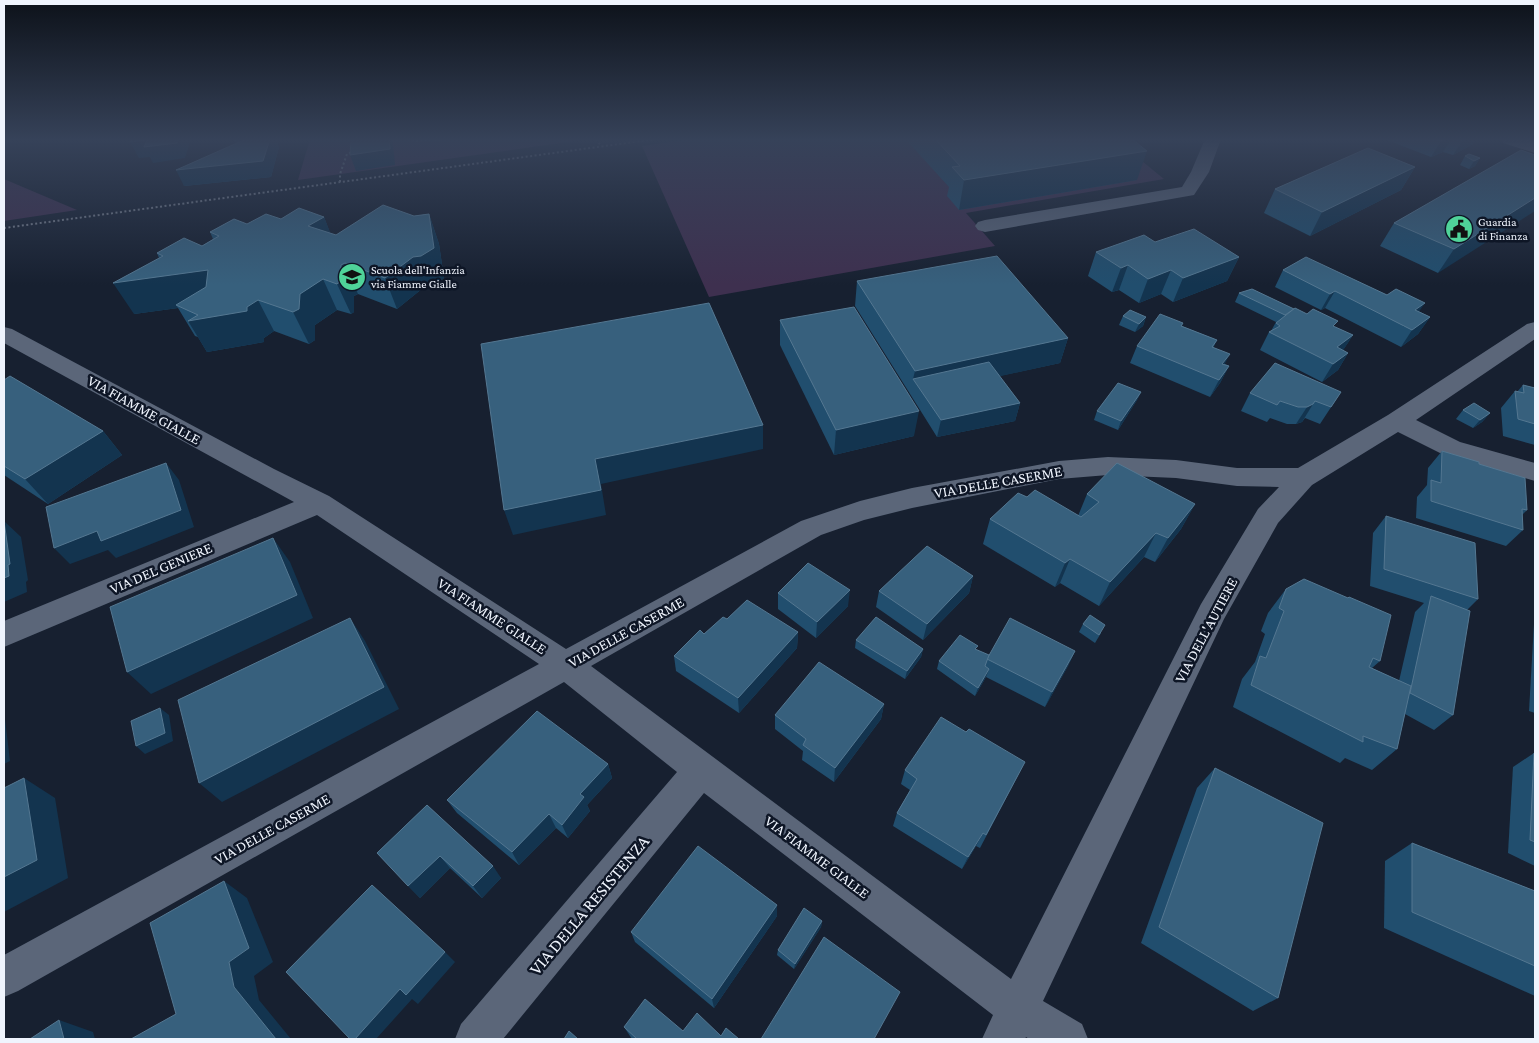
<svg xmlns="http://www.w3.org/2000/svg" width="1539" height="1043" viewBox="0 0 1539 1043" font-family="'Crimson Pro',serif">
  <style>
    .green { fill: #3e304f }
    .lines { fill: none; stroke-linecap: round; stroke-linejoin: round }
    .path { stroke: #777e8b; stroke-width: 2; stroke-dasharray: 2 2.5; stroke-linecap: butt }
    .minor { fill: #5b6679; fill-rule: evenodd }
    .wall { fill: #214e6e }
    .shaded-wall { fill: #13344f }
    .building { fill: #37607d; stroke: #547791 }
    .labels { text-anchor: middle; stroke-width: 5; stroke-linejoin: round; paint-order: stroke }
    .far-poi-label { font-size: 12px; fill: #eff4fd; stroke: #0e1626; text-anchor: start }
    .street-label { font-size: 15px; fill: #eff4fd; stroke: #0e1626 }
    .near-street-label { font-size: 18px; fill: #eff4fd; stroke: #0e1626 }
  </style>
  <rect width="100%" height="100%" fill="#172030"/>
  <!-- green -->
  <g class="green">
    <path d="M310,139H589L298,180Z"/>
    <path d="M690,139H1115L1164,179L966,213L995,246L709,297L642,146Z"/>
    <path d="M4,179L77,210L4,221Z"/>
  </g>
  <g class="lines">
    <!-- path -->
    <g class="path">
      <path d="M407,139L416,141L452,139"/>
      <path d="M596,139L601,146"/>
      <path d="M340,182V174L347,154L352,152"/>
      <path d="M4,228L656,139"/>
    </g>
    <!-- minor -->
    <g class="minor">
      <path d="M1205,139H1221L1209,172L1194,195L985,232L978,230L975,226L978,222L985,220L1182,187L1191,172Z"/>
      <path d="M1501,139H1525L1535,142V153L1503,143Z"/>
      <path d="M1535,322V339L1416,420L1460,442L1535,463V481L1442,454L1398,432L1312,485L1278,523L1224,619L1043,1001L1082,1024L1088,1039H1029L1026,1037L1025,1039H982L993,1015L704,793L503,1039H455L461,1024L677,772L564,682L18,991L4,997V955L539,664L317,515L4,647V621L294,502L4,343V327L12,329L274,469L329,496L566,649L801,521L860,501L912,488L1059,461L1108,457L1176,460L1237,468H1298L1388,415L1527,324ZM1108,475L1176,478L1237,486L1279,487L1258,509L1201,604L1011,979L591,666L821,535L864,520L912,508L1059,479Z"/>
    </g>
  </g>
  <!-- wall -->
  <g class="wall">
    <path d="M230,139H276L279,147L271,177L184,186L237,143Z"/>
    <path d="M910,139H1123L1137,180L959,210L947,196L949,187L909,143Z"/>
    <path d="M1388,139H1476L1473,144L1453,155L1443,152L1431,157L1387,140Z"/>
    <path d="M1535,155L1438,273L1380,246L1394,223Z"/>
    <path d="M1465,156L1480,158L1475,166L1469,169L1460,165Z"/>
    <path d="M1415,167L1401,190L1310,236L1264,213L1275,189Z"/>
    <path d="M429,214L439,244L444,278L432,287L423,288L397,309L358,294L354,296V312L351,314L337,310L315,325V340L309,344L274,331L264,338V342L207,352L198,337L195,336L178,308L134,314L159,258L157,253L202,246L213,239L210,232L247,224L281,219L324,217L330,233L336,235L414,216Z"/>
    <path d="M1155,242L1239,257L1227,281L1173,302L1161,294L1139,303L1119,290L1112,292L1088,276L1096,252Z"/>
    <path d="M1283,270L1387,295L1430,317L1418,334L1401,347L1325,308L1321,310L1275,287Z"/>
    <path d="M857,281L1068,338L1060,363L999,376L1020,403L1015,421L937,437L855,306Z"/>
    <path d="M1239,293L1294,309L1353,335L1343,350L1348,353L1338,370L1322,382L1260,350L1269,332L1271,331L1276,322L1235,302Z"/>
    <path d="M1123,316L1146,317L1143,326L1135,332L1119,325Z"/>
    <path d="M780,320L914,436L834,455L780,345Z"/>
    <path d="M1183,323L1182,326L1217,340L1213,348L1225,364L1229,366L1220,383L1210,397L1130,363L1137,346Z"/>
    <path d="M4,380L103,431L122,455L48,504L4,475Z"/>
    <path d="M1523,385L1535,388V445L1503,436L1501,408L1515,391L1517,392Z"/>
    <path d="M1141,392L1137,400L1118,430L1094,420L1097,411Z"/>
    <path d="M1341,392L1320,424L1305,418L1302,422L1296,424H1287L1270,418L1267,422L1241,411L1250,393Z"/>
    <path d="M1463,410L1490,413L1482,422L1473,428L1456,419Z"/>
    <path d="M1442,451L1479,464L1527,510L1522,515L1523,530L1506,546L1416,518L1417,497L1427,485L1428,468Z"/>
    <path d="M1087,494L1195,504L1181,529L1155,562L1144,557L1099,606L1060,583L1055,587L983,544L990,519L1027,497L1078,516Z"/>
    <path d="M1386,516L1478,599L1467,610L1453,715L1434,730L1405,714L1397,749L1372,770L1345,758L1340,763L1233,707L1242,679L1255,662L1265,634L1261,631L1268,613L1286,589L1380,661L1372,668L1399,681L1415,612L1424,603L1370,586L1373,533Z"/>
    <path d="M973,576L969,593L923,640L876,607L879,591Z"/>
    <path d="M778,593L848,606L816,638L778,609Z"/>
    <path d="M1535,606V713L1529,711Z"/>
    <path d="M727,619L798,632L797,648L739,713L676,671L674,656Z"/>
    <path d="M1083,624L1101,633L1095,643L1079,632Z"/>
    <path d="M856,640L923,649L921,657L905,679L855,648Z"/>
    <path d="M976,650L989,655L1075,651L1068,666L1045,707L986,677L975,696L937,669L939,661Z"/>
    <path d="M884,704L881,719L834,782L802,760L803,751L775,729V715Z"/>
    <path d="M966,732L1025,762L980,848L976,846L962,869L893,826L897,813L910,790L901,784L905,770Z"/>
    <path d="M1534,753L1535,754V866L1508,853L1513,767Z"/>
    <path d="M608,764L612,778L587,805L590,811L568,838L556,828L519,865L457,813L447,800Z"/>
    <path d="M1215,768L1278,998L1253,1011L1141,943L1197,788Z"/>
    <path d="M427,805L501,878L482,898L450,868L420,898L377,853Z"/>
    <path d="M1412,843L1535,891V996L1384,928L1385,861Z"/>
    <path d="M777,905V916L714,1008L635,942L631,932Z"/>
    <path d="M822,921L821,927L794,969L777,955L778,950Z"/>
    <path d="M624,1027L683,1031L721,1036L739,1039H632Z"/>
  </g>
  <!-- shaded-wall -->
  <g class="shaded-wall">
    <path d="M178,139H191L185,158L153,163L150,157L139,158L130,142L147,140Z"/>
    <path d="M238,139H254L241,144Z"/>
    <path d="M270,139H276L279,147L271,177L184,186L176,170Z"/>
    <path d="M389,139H391L393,143L395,165L356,171L350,155Z"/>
    <path d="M1446,139H1451L1443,152L1431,157L1441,141Z"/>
    <path d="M1465,139H1476L1473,144L1453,155L1463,140Z"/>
    <path d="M1147,151L1137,180L959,210L964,180Z"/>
    <path d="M1480,158L1475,166L1469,169L1474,161Z"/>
    <path d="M1415,167L1401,190L1310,236L1322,212Z"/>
    <path d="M1535,198V211L1438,273L1454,249Z"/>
    <path d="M429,214L439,244L444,278L432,287L423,288L397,309L385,278Z"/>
    <path d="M324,217L336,247L308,226Z"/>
    <path d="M1239,257L1227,281L1173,302L1183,278Z"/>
    <path d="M345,263L358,294L354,296V312L351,314L337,284L341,265Z"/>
    <path d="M1128,265L1119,290L1112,292L1121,268Z"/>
    <path d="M208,270L225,300L176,305L178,308L134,314L113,283Z"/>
    <path d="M1171,270L1161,294L1139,303L1148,279Z"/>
    <path d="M323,279L337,310L315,325V340L309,344L293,312L300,294Z"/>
    <path d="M1335,291L1325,308L1321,310L1330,294Z"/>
    <path d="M258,300L274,331L264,338V342L207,352L188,321Z"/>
    <path d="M1425,303L1413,320L1403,327L1415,310Z"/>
    <path d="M1146,317L1143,326L1135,332L1139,324Z"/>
    <path d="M1430,317L1418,334L1401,347L1412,330Z"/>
    <path d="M1353,335L1342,352L1337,347Z"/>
    <path d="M1068,338L1060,363L923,393L913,379L915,371Z"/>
    <path d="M1348,353L1338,370L1322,382L1333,364Z"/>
    <path d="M1230,354L1221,371L1222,364Z"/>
    <path d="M1229,366L1220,383L1210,397L1219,380Z"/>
    <path d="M1141,392L1137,400L1118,430L1121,421Z"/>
    <path d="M1020,403L1015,421L937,437L941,420Z"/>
    <path d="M1313,404L1302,422L1296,424L1307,407Z"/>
    <path d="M919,411L914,436L834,455L836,430Z"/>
    <path d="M1490,413L1482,422L1473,428L1480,420Z"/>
    <path d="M763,425V449L601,484L606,515L513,535L504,510L595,459Z"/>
    <path d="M103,431L122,455L48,504L25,479Z"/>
    <path d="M166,463L179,480L194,527L116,558L108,550L70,564L54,548Z"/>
    <path d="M1195,504L1181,529L1155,562L1168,538Z"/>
    <path d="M4,521L21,537L28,580L26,582L27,592L4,602Z"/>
    <path d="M1156,533L1144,557L1099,606L1110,582Z"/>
    <path d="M273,538L290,562L313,618L151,694L127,672Z"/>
    <path d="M1070,559L1060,583L1055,587L1065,563Z"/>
    <path d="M973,576L969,593L923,640L927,624Z"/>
    <path d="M850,590L848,606L816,638L817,622Z"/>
    <path d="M350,618L365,641L399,709L222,802L199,783Z"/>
    <path d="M798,632L797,648L739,713L738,698Z"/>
    <path d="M923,649L921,657L905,679L907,671Z"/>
    <path d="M1075,651L1068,666L1045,707L1052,692Z"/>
    <path d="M989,669L986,677L975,696L978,688Z"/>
    <path d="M884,704L881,719L834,782L835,768Z"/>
    <path d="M160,708L169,715L173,741L145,754L136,746Z"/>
    <path d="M4,711L10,761L4,764Z"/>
    <path d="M608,764L612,778L587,805L590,811L568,838L562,825L580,794Z"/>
    <path d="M24,778L55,798L68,878L4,912V877Z"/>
    <path d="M549,814L556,828L519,865L512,852Z"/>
    <path d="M983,833L976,846L962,869L968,857Z"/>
    <path d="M440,856L450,868L420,898L408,886Z"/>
    <path d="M493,866L501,878L482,898L473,886Z"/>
    <path d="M224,881L247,898L273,962L254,976L259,1000L291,1039H275L234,987L229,962Z"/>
    <path d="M777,905V916L714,1008L712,999Z"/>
    <path d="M822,921L821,927L794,969L795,964Z"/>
    <path d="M445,952L455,962L418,1004L412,999L376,1039H355L400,989Z"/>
    <path d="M59,1020L93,1032L95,1039H64Z"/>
  </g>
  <!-- building -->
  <g class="building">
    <path d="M132,139H178L177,143L144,147L147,140L130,142Z"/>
    <path d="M246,139H270L263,161L176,170Z"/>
    <path d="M351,139H389L390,149L350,155Z"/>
    <path d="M935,139H1123L1124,140L1132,139L1147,151L964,180L952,167L960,166Z"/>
    <path d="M1435,139H1446L1441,141Z"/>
    <path d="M1368,148L1415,167L1322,212L1275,189Z"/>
    <path d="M1521,150L1535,155V198L1454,249L1394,223Z"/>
    <path d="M1469,154L1480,158L1474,161L1465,156Z"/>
    <path d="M383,205L414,216L429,214L434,248L421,256L413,257L385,278L345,263L341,265V281L337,284L323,279L300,294L299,309L293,312L258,300L247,307V311L188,321L198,315L176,305L206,287L208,270L113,283L163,256L157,253L184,238L202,246L219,236L210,232L234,219L247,224L266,214L281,219L299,208L324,217L308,226L336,235Z"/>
    <path d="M1194,229L1239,257L1183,278L1171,270L1148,279L1128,265L1121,268L1096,252L1144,235L1155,242Z"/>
    <path d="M997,256L1068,338L915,371L857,281Z"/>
    <path d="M1306,257L1387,295L1396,289L1425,303L1415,310L1430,317L1412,330L1335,291L1330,294L1283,270Z"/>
    <path d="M1252,289L1294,309L1285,315L1239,293Z"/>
    <path d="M709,303L763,425L595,459L601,490L504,510L481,344Z"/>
    <path d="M854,307L919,411L836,430L780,320Z"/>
    <path d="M1295,308L1307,314L1313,309L1338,321L1333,326L1353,335L1337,347L1348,353L1333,364L1269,332L1280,326L1276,323Z"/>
    <path d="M1130,310L1146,317L1139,324L1123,316Z"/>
    <path d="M1160,314L1183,323L1181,326L1217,340L1212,347L1230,354L1222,364L1229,366L1219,380L1137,346Z"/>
    <path d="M989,362L1020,403L941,420L913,379Z"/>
    <path d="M1275,363L1341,392L1331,407L1315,401L1313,404L1307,407H1298L1280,401L1277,405L1250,393Z"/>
    <path d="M10,376L103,431L25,479L4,466V380Z"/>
    <path d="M1118,383L1141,392L1121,421L1097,411Z"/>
    <path d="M1523,385L1535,388V424L1518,419L1515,391L1524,393Z"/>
    <path d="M1474,403L1490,413L1480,420L1463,410Z"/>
    <path d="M1442,451L1479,462V464L1525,478L1527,510L1522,509L1523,530L1431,501V480L1441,483Z"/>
    <path d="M166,463L181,510L101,541L97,531L54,548L46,507Z"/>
    <path d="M1117,463L1195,504L1168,538L1156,533L1110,582L1070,559L1065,563L990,519L1018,493L1027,497L1035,490L1081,517L1099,502L1087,494Z"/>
    <path d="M1386,516L1475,543L1478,599L1384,569Z"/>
    <path d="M4,521L10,564L8,565L9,576L4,578Z"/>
    <path d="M273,538L297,595L127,672L110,607Z"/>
    <path d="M927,546L973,576L927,624L879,591Z"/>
    <path d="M808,563L850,590L817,622L778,593Z"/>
    <path d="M1304,579L1348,598L1349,597L1391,615L1380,661L1373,658L1369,667L1411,686L1397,749L1363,736V742L1251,685L1260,656L1266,658L1284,611L1279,608L1286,589Z"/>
    <path d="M1431,596L1470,611L1453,715L1410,693Z"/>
    <path d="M747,600L798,632L738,698L674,656L700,630L704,634L723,617L727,619Z"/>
    <path d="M1090,615L1105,625L1099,635L1083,624Z"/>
    <path d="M876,617L923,649L907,671L856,640Z"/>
    <path d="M350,618L384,687L199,783L178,700Z"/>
    <path d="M1010,618L1075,651L1052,692L987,659Z"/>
    <path d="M960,635L978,646L975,649L989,655L985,666L989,669L978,688L939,661Z"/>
    <path d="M819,662L884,704L835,768L803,745L806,739L775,715Z"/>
    <path d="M160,708L165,733L136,746L131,721Z"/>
    <path d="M537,711L608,764L580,794L584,797L562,825L549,814L512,852L447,800Z"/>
    <path d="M941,717L966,732L969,729L1025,762L986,835L983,833L968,857L897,813L917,779L905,770Z"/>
    <path d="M1534,753L1535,754V842L1530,840Z"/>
    <path d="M1215,768L1323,823L1278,998L1159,927Z"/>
    <path d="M24,778L37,860L4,877V788Z"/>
    <path d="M427,805L493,866L473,886L440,856L408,886L377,853Z"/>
    <path d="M1412,843L1535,891V966L1412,912Z"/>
    <path d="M698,846L777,905L712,999L631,932Z"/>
    <path d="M224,881L249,948L229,962L234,987L276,1039H131L176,1014L150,923Z"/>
    <path d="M372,885L445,952L406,995L400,989L355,1039H350L286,972Z"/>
    <path d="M804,908L822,921L795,964L778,950Z"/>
    <path d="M824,937L900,992L874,1039H761Z"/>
    <path d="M645,999L683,1031L697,1013L721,1036L726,1028L739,1039H637L624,1027Z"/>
    <path d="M59,1020L64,1039H30Z"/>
    <path d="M569,1031L578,1039H564Z"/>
  </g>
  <!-- sky -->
  <linearGradient id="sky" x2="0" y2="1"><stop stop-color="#0d121a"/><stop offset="0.49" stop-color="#364259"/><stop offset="1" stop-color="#364259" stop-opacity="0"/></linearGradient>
  <rect width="1539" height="285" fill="url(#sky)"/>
  <!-- icons -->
  <defs>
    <g id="civic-disc" transform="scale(1.4375)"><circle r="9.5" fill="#4fd399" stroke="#0e1626"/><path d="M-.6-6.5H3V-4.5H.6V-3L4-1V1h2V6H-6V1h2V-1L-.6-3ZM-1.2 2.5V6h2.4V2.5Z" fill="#111"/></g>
    <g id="school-disc" transform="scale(1.4375)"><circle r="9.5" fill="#4fd399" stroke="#0e1626"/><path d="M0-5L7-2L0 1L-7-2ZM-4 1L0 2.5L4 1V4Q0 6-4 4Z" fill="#111"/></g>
  </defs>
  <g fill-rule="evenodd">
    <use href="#civic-disc" x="1459" y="229"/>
    <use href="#school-disc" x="352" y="277"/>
  </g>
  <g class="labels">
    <!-- far-poi labels -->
    <g class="far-poi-label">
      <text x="1478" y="226">Guardia<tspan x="1478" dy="14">di Finanza</tspan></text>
      <text x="371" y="274">Scuola dell'Infanzia<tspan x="371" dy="14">via Fiamme Gialle</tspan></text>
    </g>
    <!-- street labels -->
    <g class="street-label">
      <text transform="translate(144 410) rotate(29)" y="5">VIA FIAMME GIALLE</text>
      <text transform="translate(998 482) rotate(-10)" y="5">VIA DELLE CASERME</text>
      <text transform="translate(161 568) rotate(-23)" y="5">VIA DEL GENIERE</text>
      <text transform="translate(492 616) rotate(33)" y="5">VIA FIAMME GIALLE</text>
      <text transform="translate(1206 630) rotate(-62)" y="5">VIA DELL'AUTIERE</text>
      <text transform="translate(626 632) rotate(-29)" y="5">VIA DELLE CASERME</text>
      <text transform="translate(272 829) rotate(-29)" y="5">VIA DELLE CASERME</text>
      <text transform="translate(817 857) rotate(37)" y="5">VIA FIAMME GIALLE</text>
    </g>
    <!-- near-street labels -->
    <g class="near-street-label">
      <text transform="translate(589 905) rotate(-50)" y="6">VIA DELLA RESISTENZA</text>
    </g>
  </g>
  <!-- border -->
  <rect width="1539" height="1043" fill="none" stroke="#eff4fd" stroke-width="10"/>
</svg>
